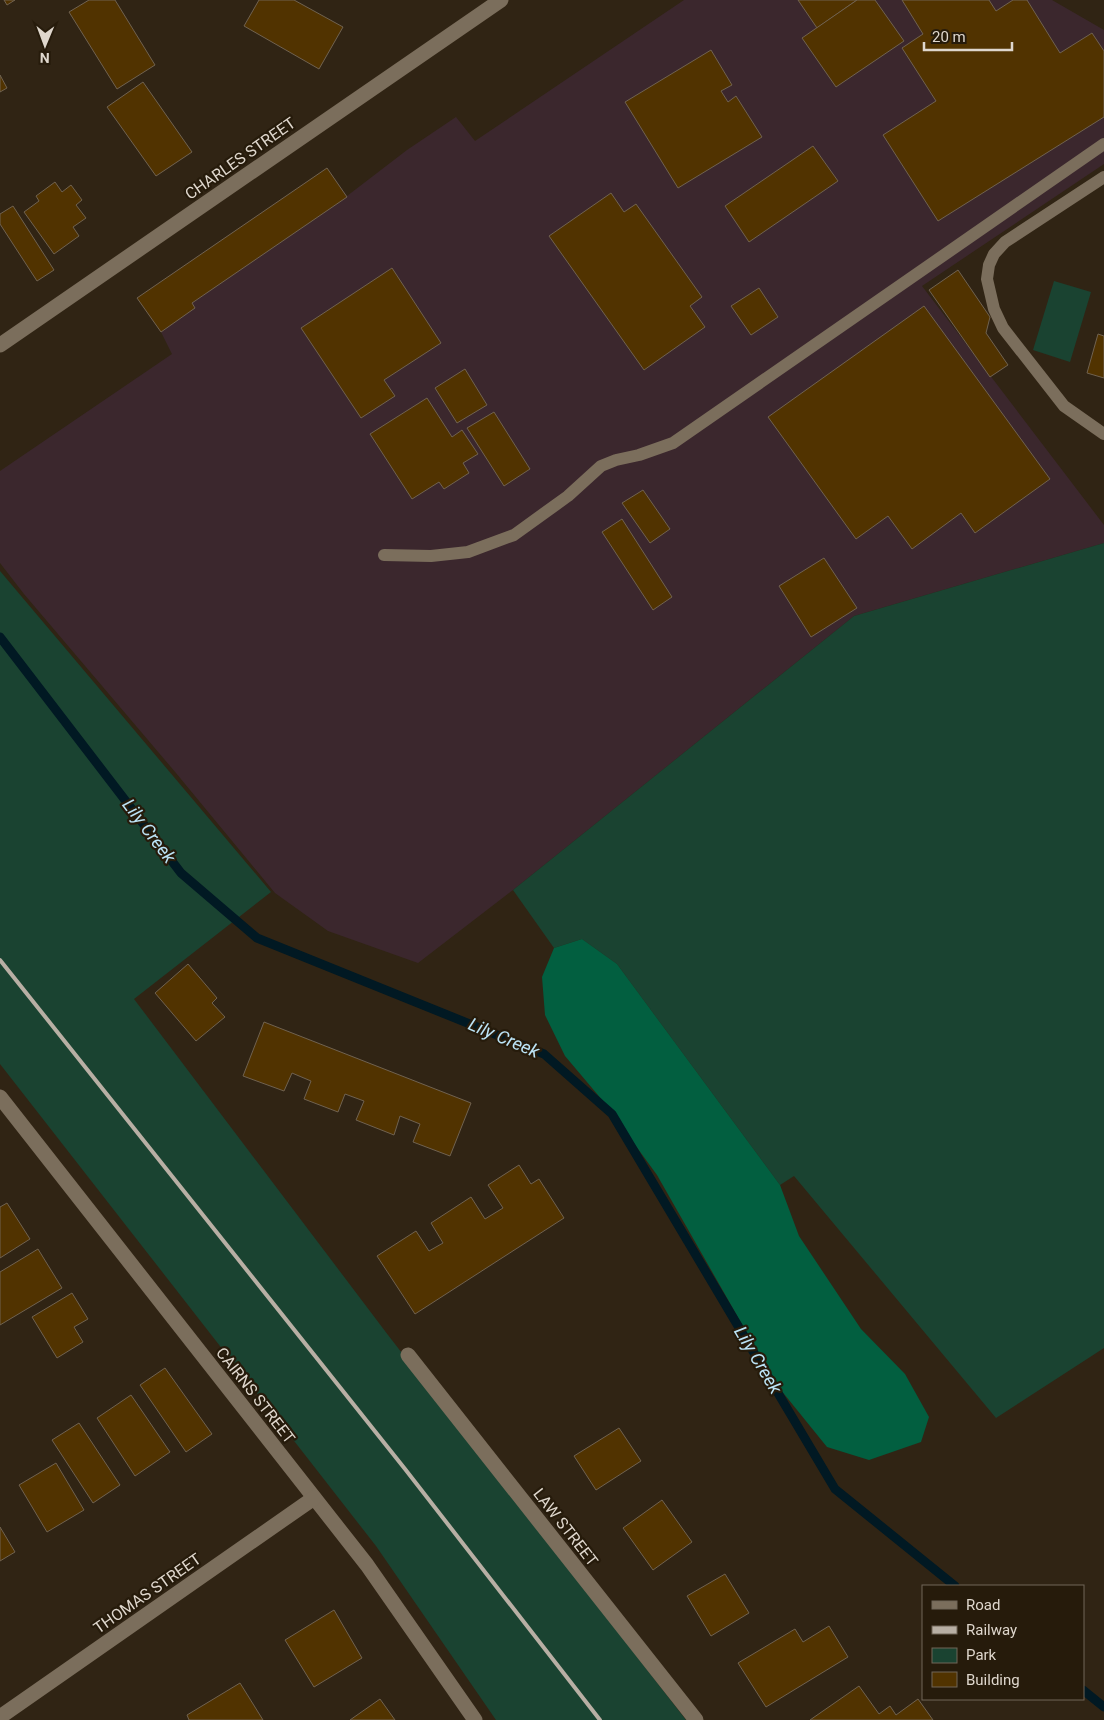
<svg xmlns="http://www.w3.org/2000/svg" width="1104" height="1720" viewBox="0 0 1104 1720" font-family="Roboto,sans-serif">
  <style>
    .industrial { fill: #3b272d }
    .green { fill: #1a4331 }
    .forest { fill: #025f40 }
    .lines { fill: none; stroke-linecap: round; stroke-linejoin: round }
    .stream { stroke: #011923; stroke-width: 9 }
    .building { fill: #513300; stroke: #706250 }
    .lane { stroke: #7b6e5c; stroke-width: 12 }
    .street { stroke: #7b6e5c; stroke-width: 15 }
    .rail { stroke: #b8afa4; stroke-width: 4 }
    .labels { text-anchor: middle; stroke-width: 4.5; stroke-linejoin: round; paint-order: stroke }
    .street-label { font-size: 16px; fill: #dfd7cd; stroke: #261b0b }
    .water-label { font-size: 18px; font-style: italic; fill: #bce4f7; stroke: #261b0b }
  </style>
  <rect width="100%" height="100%" fill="#302414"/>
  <!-- industrial -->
  <path class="industrial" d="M684,0H1052L1104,30V164L922,286L1104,525V543L854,616L513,890L418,963L328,931L275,893L176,773L24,594L0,563V471L172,354L161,332L137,298L327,168L347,196L407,150L456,117L475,141Z"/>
  <!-- green -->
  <g class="green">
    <path d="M1054,281L1091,292L1070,362L1033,350Z"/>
    <path d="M1104,543V1348L996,1418L794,1176L780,1185L617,964L582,939L554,948L513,890L854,616Z"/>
    <path d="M0,571L271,892L134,999L388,1335L686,1720H496L376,1546L0,1064Z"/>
  </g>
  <!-- forest -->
  <path class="forest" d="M582,939L617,964L780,1185L799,1236L861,1329L905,1374L929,1417L921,1442L869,1460L827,1447L776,1384L657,1175L603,1101L565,1056L545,1015L542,977L554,948Z"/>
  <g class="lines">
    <!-- stream -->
    <g class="stream">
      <path d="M0,637L181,873L257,938L544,1054L612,1114L835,1489L955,1586"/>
      <path d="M1083,1690L1104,1707"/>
    </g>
  </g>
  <!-- building -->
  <g class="building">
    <path d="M4,0H15L7,5Z"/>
    <path d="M89,0H115L155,65L117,89L69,12Z"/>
    <path d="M259,0H294L343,27L319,69L244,26Z"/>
    <path d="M798,0H857L817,28Z"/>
    <path d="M857,0H875L904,41L836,87L802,38Z"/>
    <path d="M902,0H989L996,11L1013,0H1027L1060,53L1092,33L1104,51V117L938,221L883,135L936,101L902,48L923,34Z"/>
    <path d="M711,50L732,85L721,91L728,102L736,96L762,137L678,188L625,102Z"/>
    <path d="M0,75L7,88L0,92Z"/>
    <path d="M143,82L192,152L156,176L107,107Z"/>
    <path d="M813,146L838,181L749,242L725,206Z"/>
    <path d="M327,168L347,197L192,303L195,308L161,332L137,298Z"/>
    <path d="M55,182L62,192L71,185L82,200L76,205L86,218L73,227L79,236L54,254L24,212L39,201L36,196Z"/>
    <path d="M611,193L624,212L636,204L702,297L690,306L705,327L644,370L549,236Z"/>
    <path d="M13,206L54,270L37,281L0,224V214Z"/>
    <path d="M392,268L441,343L384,380L395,396L361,418L301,328Z"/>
    <path d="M958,270L990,317L986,333L1008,365L990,377L929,290Z"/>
    <path d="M759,288L778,317L751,335L731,306Z"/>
    <path d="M924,306L1050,479L975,533L961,513L912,549L888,516L856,539L768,417Z"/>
    <path d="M1098,334L1104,336V378L1087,373Z"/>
    <path d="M465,369L487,405L457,423L435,388Z"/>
    <path d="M427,398L452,437L462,430L478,454L463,463L469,473L444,489L439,482L412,499L370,434Z"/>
    <path d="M494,412L530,469L504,486L467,428Z"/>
    <path d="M643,490L670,529L650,543L622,503Z"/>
    <path d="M622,519L672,597L653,610L602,532Z"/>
    <path d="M824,558L857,608L811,637L779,586Z"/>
    <path d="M188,964L217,998L212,1003L225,1017L196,1041L155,993Z"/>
    <path d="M264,1022L471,1103L450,1156L413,1142L420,1124L400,1116L394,1135L356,1120L364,1101L345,1094L338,1112L304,1099L311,1081L292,1073L284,1091L243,1076Z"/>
    <path d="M519,1165L531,1184L539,1179L564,1218L415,1314L377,1256L416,1231L429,1251L443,1243L431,1223L471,1197L485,1219L503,1208L488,1185Z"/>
    <path d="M7,1203L30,1239L0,1258V1207Z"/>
    <path d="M38,1249L62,1288L0,1325V1272Z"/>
    <path d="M72,1293L88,1319L74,1327L83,1342L57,1358L32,1317Z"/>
    <path d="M165,1368L212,1434L186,1452L140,1385Z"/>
    <path d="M131,1395L170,1452L135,1476L97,1418Z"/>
    <path d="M79,1423L120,1485L93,1503L52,1440Z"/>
    <path d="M619,1428L641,1461L596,1490L574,1456Z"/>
    <path d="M56,1463L84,1510L47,1532L19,1485Z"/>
    <path d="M662,1500L692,1542L653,1570L623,1528Z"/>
    <path d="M0,1527L15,1552L0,1561Z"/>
    <path d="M725,1574L749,1613L711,1636L687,1596Z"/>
    <path d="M334,1610L362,1658L314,1687L285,1640Z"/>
    <path d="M829,1626L848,1657L766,1707L738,1663L795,1629L803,1642Z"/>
    <path d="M240,1683L263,1720H189L187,1715Z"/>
    <path d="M859,1686L879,1714L890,1706L896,1715L918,1699L933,1720H810Z"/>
    <path d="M380,1699L395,1720H350Z"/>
  </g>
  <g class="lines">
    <!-- lane -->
    <g class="lane">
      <path d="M1104,177L1005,242L994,254L989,265L987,279L994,309L1003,328L1064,406L1104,434"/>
      <path d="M384,555L431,556L468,552L514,535L568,496L601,466L616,460L639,455L673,443L1104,144"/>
    </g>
    <!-- street -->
    <g class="street">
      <path d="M0,345L501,0"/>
      <path d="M0,1097L367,1565L475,1720"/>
      <path d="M408,1355L696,1720"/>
      <path d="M0,1717L314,1498"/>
    </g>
    <!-- rail -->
    <path class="rail" d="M0,960L405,1469L600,1720"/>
  </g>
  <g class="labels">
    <!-- street labels -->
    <g class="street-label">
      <text transform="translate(240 158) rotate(-35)" y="6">CHARLES STREET</text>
      <text transform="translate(256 1395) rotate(52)" y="6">CAIRNS STREET</text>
      <text transform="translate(566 1527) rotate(52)" y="6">LAW STREET</text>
      <text transform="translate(147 1593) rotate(-35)" y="6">THOMAS STREET</text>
    </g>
    <!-- water labels -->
    <g class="water-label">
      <text transform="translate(149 831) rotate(53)" y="6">Lily Creek</text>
      <text transform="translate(504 1038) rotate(23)" y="6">Lily Creek</text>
      <text transform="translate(758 1360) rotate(59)" y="6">Lily Creek</text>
    </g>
  </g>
  <!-- legend -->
  <rect x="922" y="1585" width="162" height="115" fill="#261b0b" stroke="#706659"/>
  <rect x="932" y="1601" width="25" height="8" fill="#7b6e5c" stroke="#706659"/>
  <text x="966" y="1610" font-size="15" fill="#dfd7cd">Road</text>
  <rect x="932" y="1626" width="25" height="8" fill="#b8afa4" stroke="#706659"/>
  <text x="966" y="1635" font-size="15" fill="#dfd7cd">Railway</text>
  <rect x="932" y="1648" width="25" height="15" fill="#1a4331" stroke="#706659"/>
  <text x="966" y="1660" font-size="15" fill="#dfd7cd">Park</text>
  <rect x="932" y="1672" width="25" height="15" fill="#513300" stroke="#706659"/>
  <text x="966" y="1685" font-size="15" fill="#dfd7cd">Building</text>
  <!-- north arrow -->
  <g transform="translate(45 45) rotate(181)" stroke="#261b0b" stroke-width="4" paint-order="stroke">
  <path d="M0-4L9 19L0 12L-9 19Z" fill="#dfd7cd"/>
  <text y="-8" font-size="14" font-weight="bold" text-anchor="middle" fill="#dfd7cd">N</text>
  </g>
  <!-- scale -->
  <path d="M924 42v8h88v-8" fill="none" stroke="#dfd7cd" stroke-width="2.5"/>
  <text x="932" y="42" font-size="15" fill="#dfd7cd" stroke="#261b0b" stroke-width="4" paint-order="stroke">20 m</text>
</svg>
